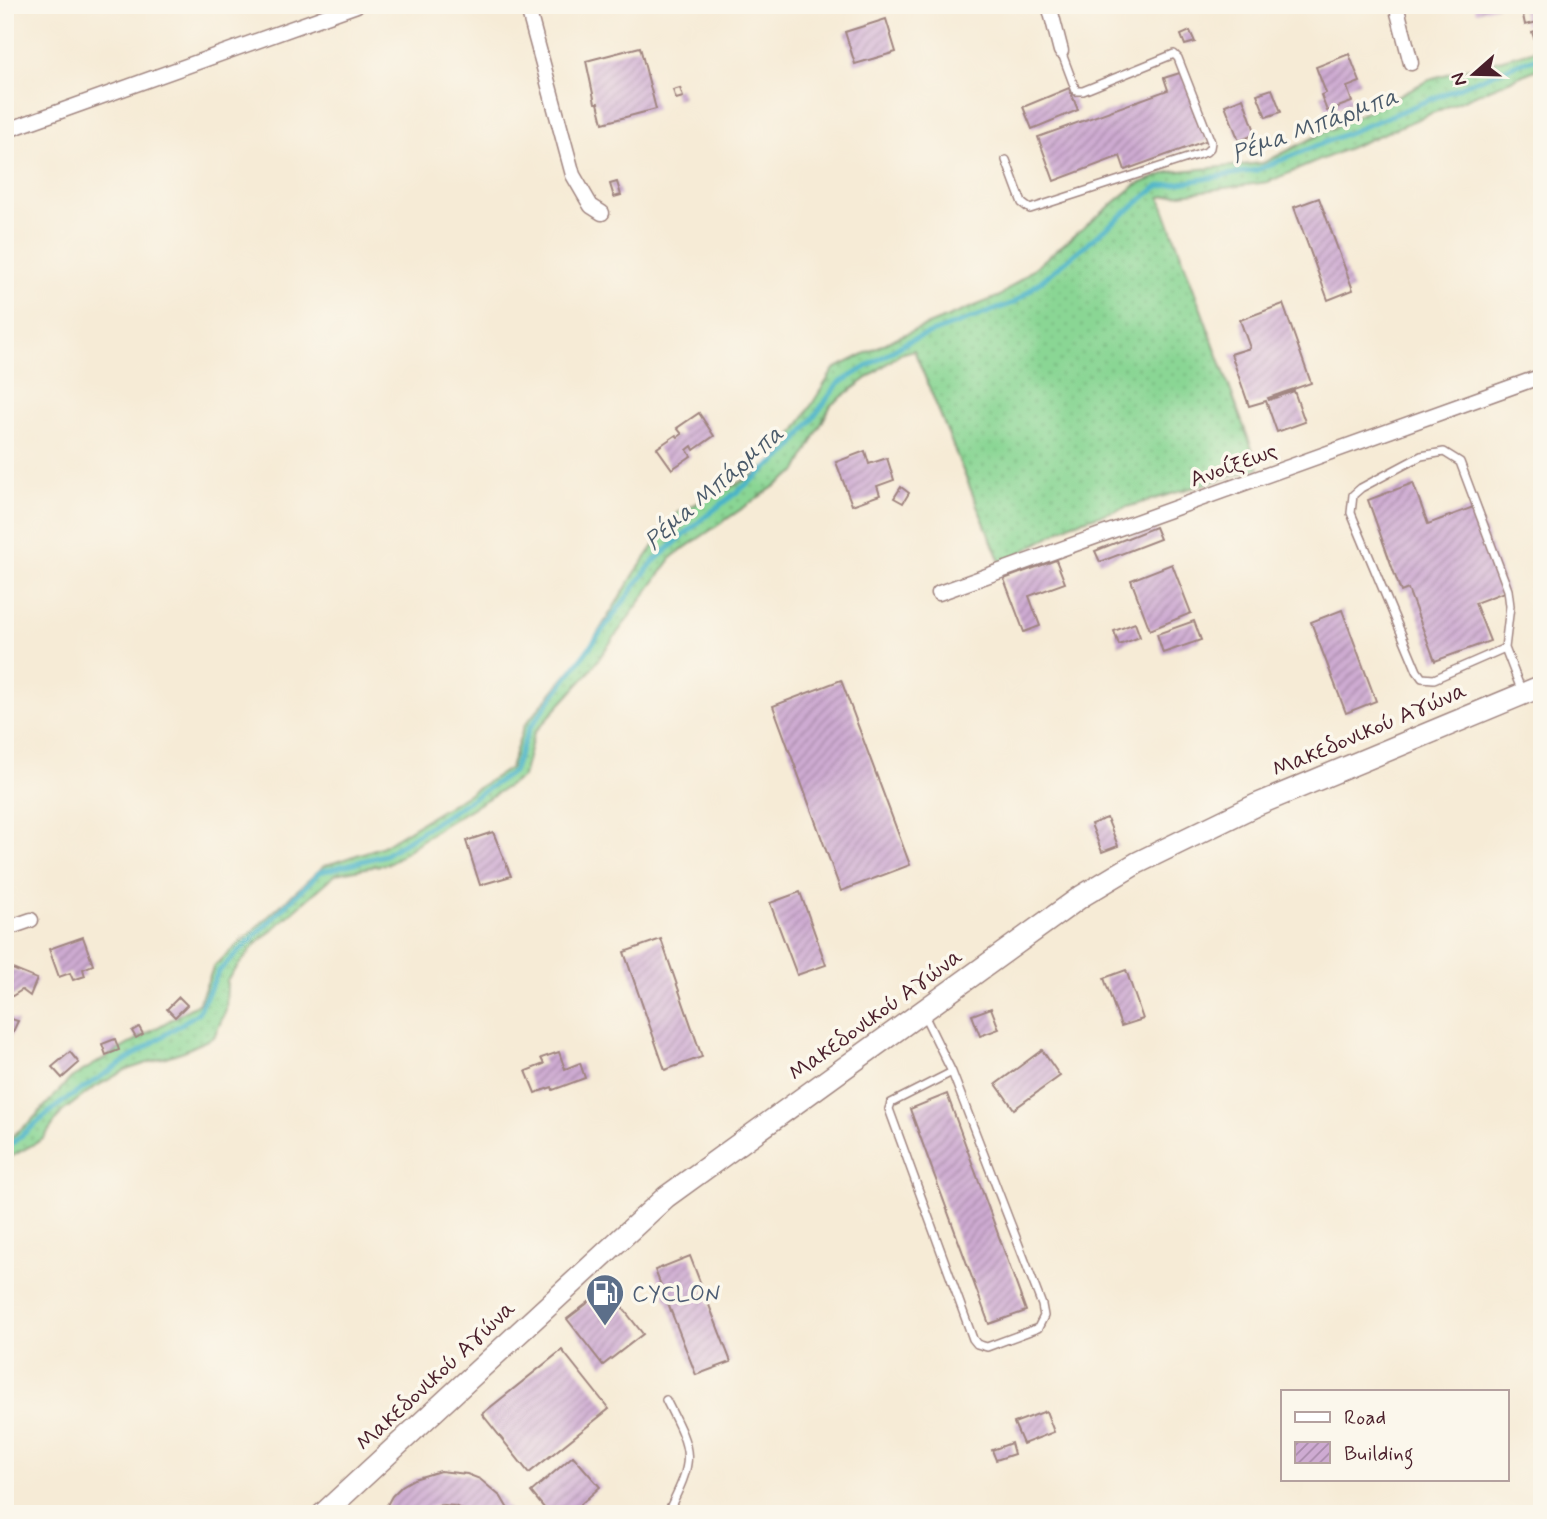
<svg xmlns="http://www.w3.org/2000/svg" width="1547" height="1519" viewBox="0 0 1547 1519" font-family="Mynerve,sans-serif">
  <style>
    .grass { fill: url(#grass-dots); stroke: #6a7a60; stroke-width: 2 }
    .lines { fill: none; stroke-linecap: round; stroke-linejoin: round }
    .stream { stroke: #4ab3c8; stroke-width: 5 }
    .building { fill: url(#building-hatch) }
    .lane-casing { stroke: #a08580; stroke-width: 10 }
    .street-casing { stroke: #a08580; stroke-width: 17 }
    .secondary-casing { stroke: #a08580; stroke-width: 24 }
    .lane { stroke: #fff; stroke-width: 7 }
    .street { stroke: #fff; stroke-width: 14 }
    .secondary { stroke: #fff; stroke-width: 21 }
    .labels { text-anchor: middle; stroke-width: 7; stroke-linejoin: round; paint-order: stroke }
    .street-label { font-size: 23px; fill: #4a1f2b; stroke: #fbf7ec }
    .service-label { font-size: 23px; fill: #4e5e75; stroke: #fbf7ec; text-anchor: start }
    .water-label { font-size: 24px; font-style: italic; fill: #4a5a6a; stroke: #fbf7ec }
  </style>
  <defs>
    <pattern id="grass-dots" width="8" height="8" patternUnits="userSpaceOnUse" patternTransform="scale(1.75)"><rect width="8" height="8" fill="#8ad694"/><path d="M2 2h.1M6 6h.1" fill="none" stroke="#79b780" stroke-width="1.8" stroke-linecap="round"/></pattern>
    <pattern id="building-hatch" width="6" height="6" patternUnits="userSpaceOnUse" patternTransform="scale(1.75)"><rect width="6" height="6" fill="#ceabd2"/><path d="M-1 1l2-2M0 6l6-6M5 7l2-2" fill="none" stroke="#a98bab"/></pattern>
  </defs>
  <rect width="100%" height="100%" fill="#fbf7ec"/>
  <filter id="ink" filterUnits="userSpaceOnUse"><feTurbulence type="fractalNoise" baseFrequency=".0143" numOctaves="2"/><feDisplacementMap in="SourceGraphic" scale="14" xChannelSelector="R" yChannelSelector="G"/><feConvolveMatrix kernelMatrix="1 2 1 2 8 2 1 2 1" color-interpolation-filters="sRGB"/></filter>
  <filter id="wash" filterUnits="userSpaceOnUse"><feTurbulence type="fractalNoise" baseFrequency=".00686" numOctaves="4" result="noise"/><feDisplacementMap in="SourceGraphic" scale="28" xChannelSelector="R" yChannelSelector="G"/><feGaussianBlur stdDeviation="1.57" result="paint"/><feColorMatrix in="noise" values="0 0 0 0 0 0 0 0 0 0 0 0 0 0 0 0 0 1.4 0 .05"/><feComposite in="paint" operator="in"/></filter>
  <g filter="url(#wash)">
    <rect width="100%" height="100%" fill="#f6ebd6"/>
    <!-- grass -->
    <path class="grass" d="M1542,48V67L1268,182L1160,197L1259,468L1073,523L1001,564L914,350L900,354L831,405L797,471L673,556L587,675L534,733L523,777L439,828L390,863L336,874L255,945L227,980L226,1010L214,1037L184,1051L126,1070L92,1089L62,1112L43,1139L5,1160V1142L31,1121L71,1078L199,1003L214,966L324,866L381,847L510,768L524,726L586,652L635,573L678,512L724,491L775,463L834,369L898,337L1000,296L1136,185L1170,172L1263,163L1433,78Z"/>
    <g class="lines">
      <!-- stream -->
      <path class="stream" d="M5,1149L61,1103L198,1013L219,971L320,872L385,855L513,772L529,729L653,562L700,521L789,451L838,384L909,341L1014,303L1157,187L1257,170L1525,61L1542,57"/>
    </g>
    <g id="blocks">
      <!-- building -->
      <g class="building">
        <path d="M1474,5H1498V6L1476,12Z"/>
        <path d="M1521,5H1542V21L1525,25Z"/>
        <path d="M886,19L896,52L855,64L845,32Z"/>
        <path d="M1542,29V49L1538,50L1532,32Z"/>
        <path d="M1190,31L1195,42L1185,45L1181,35Z"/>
        <path d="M640,47L656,109L603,123L598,103H595L586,61Z"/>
        <path d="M1349,54L1360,82L1347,87L1352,102L1327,111L1321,95L1326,93L1316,67Z"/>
        <path d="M1183,72L1208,140L1125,170L1120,156L1054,181L1038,137L1168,90L1164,78Z"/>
        <path d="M680,88L683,97L676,99L673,90Z"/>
        <path d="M1069,88L1078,110L1032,129L1023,107Z"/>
        <path d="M1272,89L1281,112L1266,117L1257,94Z"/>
        <path d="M1243,98L1256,134L1239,141L1225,105Z"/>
        <path d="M617,182L621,195L614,197L610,184Z"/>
        <path d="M1319,198L1353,290L1328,300L1294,207Z"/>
        <path d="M1283,304L1311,383L1268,398L1269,400L1294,391L1305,422L1277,432L1266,401L1249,406L1231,354L1250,348L1240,320Z"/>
        <path d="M699,413L714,436L694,450L692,446L687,450L691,456L672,469L657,448L676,435L678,437L682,434L677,428Z"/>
        <path d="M865,451L869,464L887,458L894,480L877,486L880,495L852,505L836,462Z"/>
        <path d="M1413,483L1428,524L1476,506L1507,591L1475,603L1490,641L1435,661L1408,589L1401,592L1368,500Z"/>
        <path d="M901,487L909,493L903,503L894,498Z"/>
        <path d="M1542,510V527L1536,512Z"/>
        <path d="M1155,527L1160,539L1100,562L1095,551Z"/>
        <path d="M1056,560L1065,583L1029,596L1040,626L1024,632L1004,579Z"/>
        <path d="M1172,564L1191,613L1150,630L1131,580Z"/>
        <path d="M1342,610L1376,701L1346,713L1311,622Z"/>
        <path d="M1194,621L1201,640L1163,653L1157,634Z"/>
        <path d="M1135,623L1140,637L1119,645L1114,631Z"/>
        <path d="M841,680L910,865L841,891L773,706Z"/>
        <path d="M1107,818L1118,846L1102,852L1091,824Z"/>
        <path d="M493,832L511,876L480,885L466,841Z"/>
        <path d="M800,892L826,965L797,975L770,903Z"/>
        <path d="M83,937L93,965L83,969L85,976L73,980L70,973L59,977L49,949Z"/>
        <path d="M661,939L702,1057L665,1070L624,952Z"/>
        <path d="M5,966L37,979L30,996L22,990L6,1000Z"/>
        <path d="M1126,970L1143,1019L1121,1026L1104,978Z"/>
        <path d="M179,997L187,1005L175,1017L167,1009Z"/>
        <path d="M991,1008L999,1029L980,1036L972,1015Z"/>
        <path d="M5,1017L18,1021L10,1038L5,1035Z"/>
        <path d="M139,1027L143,1034L136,1038L132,1031Z"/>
        <path d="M115,1039L119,1050L106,1055L102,1044Z"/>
        <path d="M1042,1050L1060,1076L1014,1109L996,1084Z"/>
        <path d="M70,1052L79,1063L62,1078L52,1067Z"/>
        <path d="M559,1052L565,1069L580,1063L585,1078L553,1090L552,1087L535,1093L526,1071L544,1064L541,1058Z"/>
        <path d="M947,1094L1026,1311L989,1324L910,1109Z"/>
        <path d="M690,1256L731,1362L696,1375L655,1270Z"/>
        <path d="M607,1288L643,1334L603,1365L567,1319Z"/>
        <path d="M562,1350L609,1409L529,1473L482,1414Z"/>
        <path d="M1046,1411L1054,1432L1023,1444L1014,1423Z"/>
        <path d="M1011,1443L1014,1454L996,1460L992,1450Z"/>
        <path d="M573,1456L600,1487L570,1514H549L531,1492Z"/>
        <path d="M440,1471L467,1474L480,1479L501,1497L511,1514H470L455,1506L444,1505L434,1506L421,1514H382L392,1496L402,1486L414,1479Z"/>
      </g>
    </g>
  </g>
  <g filter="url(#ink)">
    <use href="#blocks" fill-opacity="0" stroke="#a08580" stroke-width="2"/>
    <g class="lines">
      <!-- lane casing -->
      <g class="lane-casing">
        <g id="lane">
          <path d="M1006,160L1022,203L1030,209L1206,152L1210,148L1211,142L1178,58L1174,54L1083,91H1076L1061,51"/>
          <path d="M1505,648L1434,679L1422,678L1417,671L1351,513L1353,495L1361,488L1421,456L1444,452L1460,462L1508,590L1510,606L1505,648L1522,692"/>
          <path d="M923,1013L952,1072L1042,1305L1044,1316L1038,1328L987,1347L977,1344L973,1339L889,1109L891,1103L952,1072"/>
          <path d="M666,1400C694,1455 695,1458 667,1514"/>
        </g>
      </g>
      <!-- street casing -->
      <g class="street-casing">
        <g id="street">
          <path d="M527,5L573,175L591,206L602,213"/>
          <path d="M1049,5L1061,51"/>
          <path d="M1396,5L1411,63"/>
          <path d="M5,131L357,5"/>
          <path d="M939,593L1542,376"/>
          <path d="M5,929L31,920"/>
        </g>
      </g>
      <!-- secondary casing -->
      <g class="secondary-casing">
        <path id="secondary" d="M323,1514L666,1197L1082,896L1137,863L1256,805L1542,686"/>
      </g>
      <!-- lane -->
      <use href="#lane" class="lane"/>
      <!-- street -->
      <use href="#street" class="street"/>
      <!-- secondary -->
      <use href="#secondary" class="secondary"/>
    </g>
  </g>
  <!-- icons -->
  <defs>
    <g id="fuel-pin" transform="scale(2.0125)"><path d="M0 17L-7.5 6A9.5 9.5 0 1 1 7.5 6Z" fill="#5c6f8a" stroke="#fbf7ec"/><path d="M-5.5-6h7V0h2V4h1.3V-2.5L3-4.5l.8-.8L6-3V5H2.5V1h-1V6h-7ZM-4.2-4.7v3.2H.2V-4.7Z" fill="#fff"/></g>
  </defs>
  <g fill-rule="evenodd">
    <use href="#fuel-pin" x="605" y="1293"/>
  </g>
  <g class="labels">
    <!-- street labels -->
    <g class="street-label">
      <text transform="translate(1233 464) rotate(-20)" y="8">Ανοίξεως</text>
      <text transform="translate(1369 729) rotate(-23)" y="8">Μακεδονικού Αγώνα</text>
      <text transform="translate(875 1014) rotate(-36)" y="8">Μακεδονικού Αγώνα</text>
      <text transform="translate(435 1375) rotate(-43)" y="8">Μακεδονικού Αγώνα</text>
    </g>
    <!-- service labels -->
    <g class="service-label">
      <text x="632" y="1301">CYCLON</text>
    </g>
    <!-- water labels -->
    <g class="water-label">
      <text transform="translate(1315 125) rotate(-20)" y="8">Ρέμα Μπάρμπα</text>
      <text transform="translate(714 487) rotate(-41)" y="8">Ρέμα Μπάρμπα</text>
    </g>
  </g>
  <!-- margin -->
  <rect width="1547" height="1519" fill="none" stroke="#fbf7ec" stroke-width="28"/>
  <!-- legend -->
  <rect x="1281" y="1390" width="228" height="91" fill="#fbf7ec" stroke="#b4a19f" stroke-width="2"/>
  <rect x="1295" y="1412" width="35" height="10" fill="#ffffff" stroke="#b4a19f" stroke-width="2"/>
  <text x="1344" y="1424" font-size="21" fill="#4a1f2b">Road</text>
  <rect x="1295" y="1442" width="35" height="21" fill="url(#building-hatch)" stroke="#b4a19f" stroke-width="2"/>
  <text x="1344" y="1460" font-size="21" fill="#4a1f2b">Building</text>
  <!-- north arrow -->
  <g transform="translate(1474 74) rotate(250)" stroke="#fbf7ec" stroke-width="5" paint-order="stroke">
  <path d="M0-5L12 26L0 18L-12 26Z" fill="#4a1f2b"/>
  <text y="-10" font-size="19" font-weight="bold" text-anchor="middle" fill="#4a1f2b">N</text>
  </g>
</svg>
